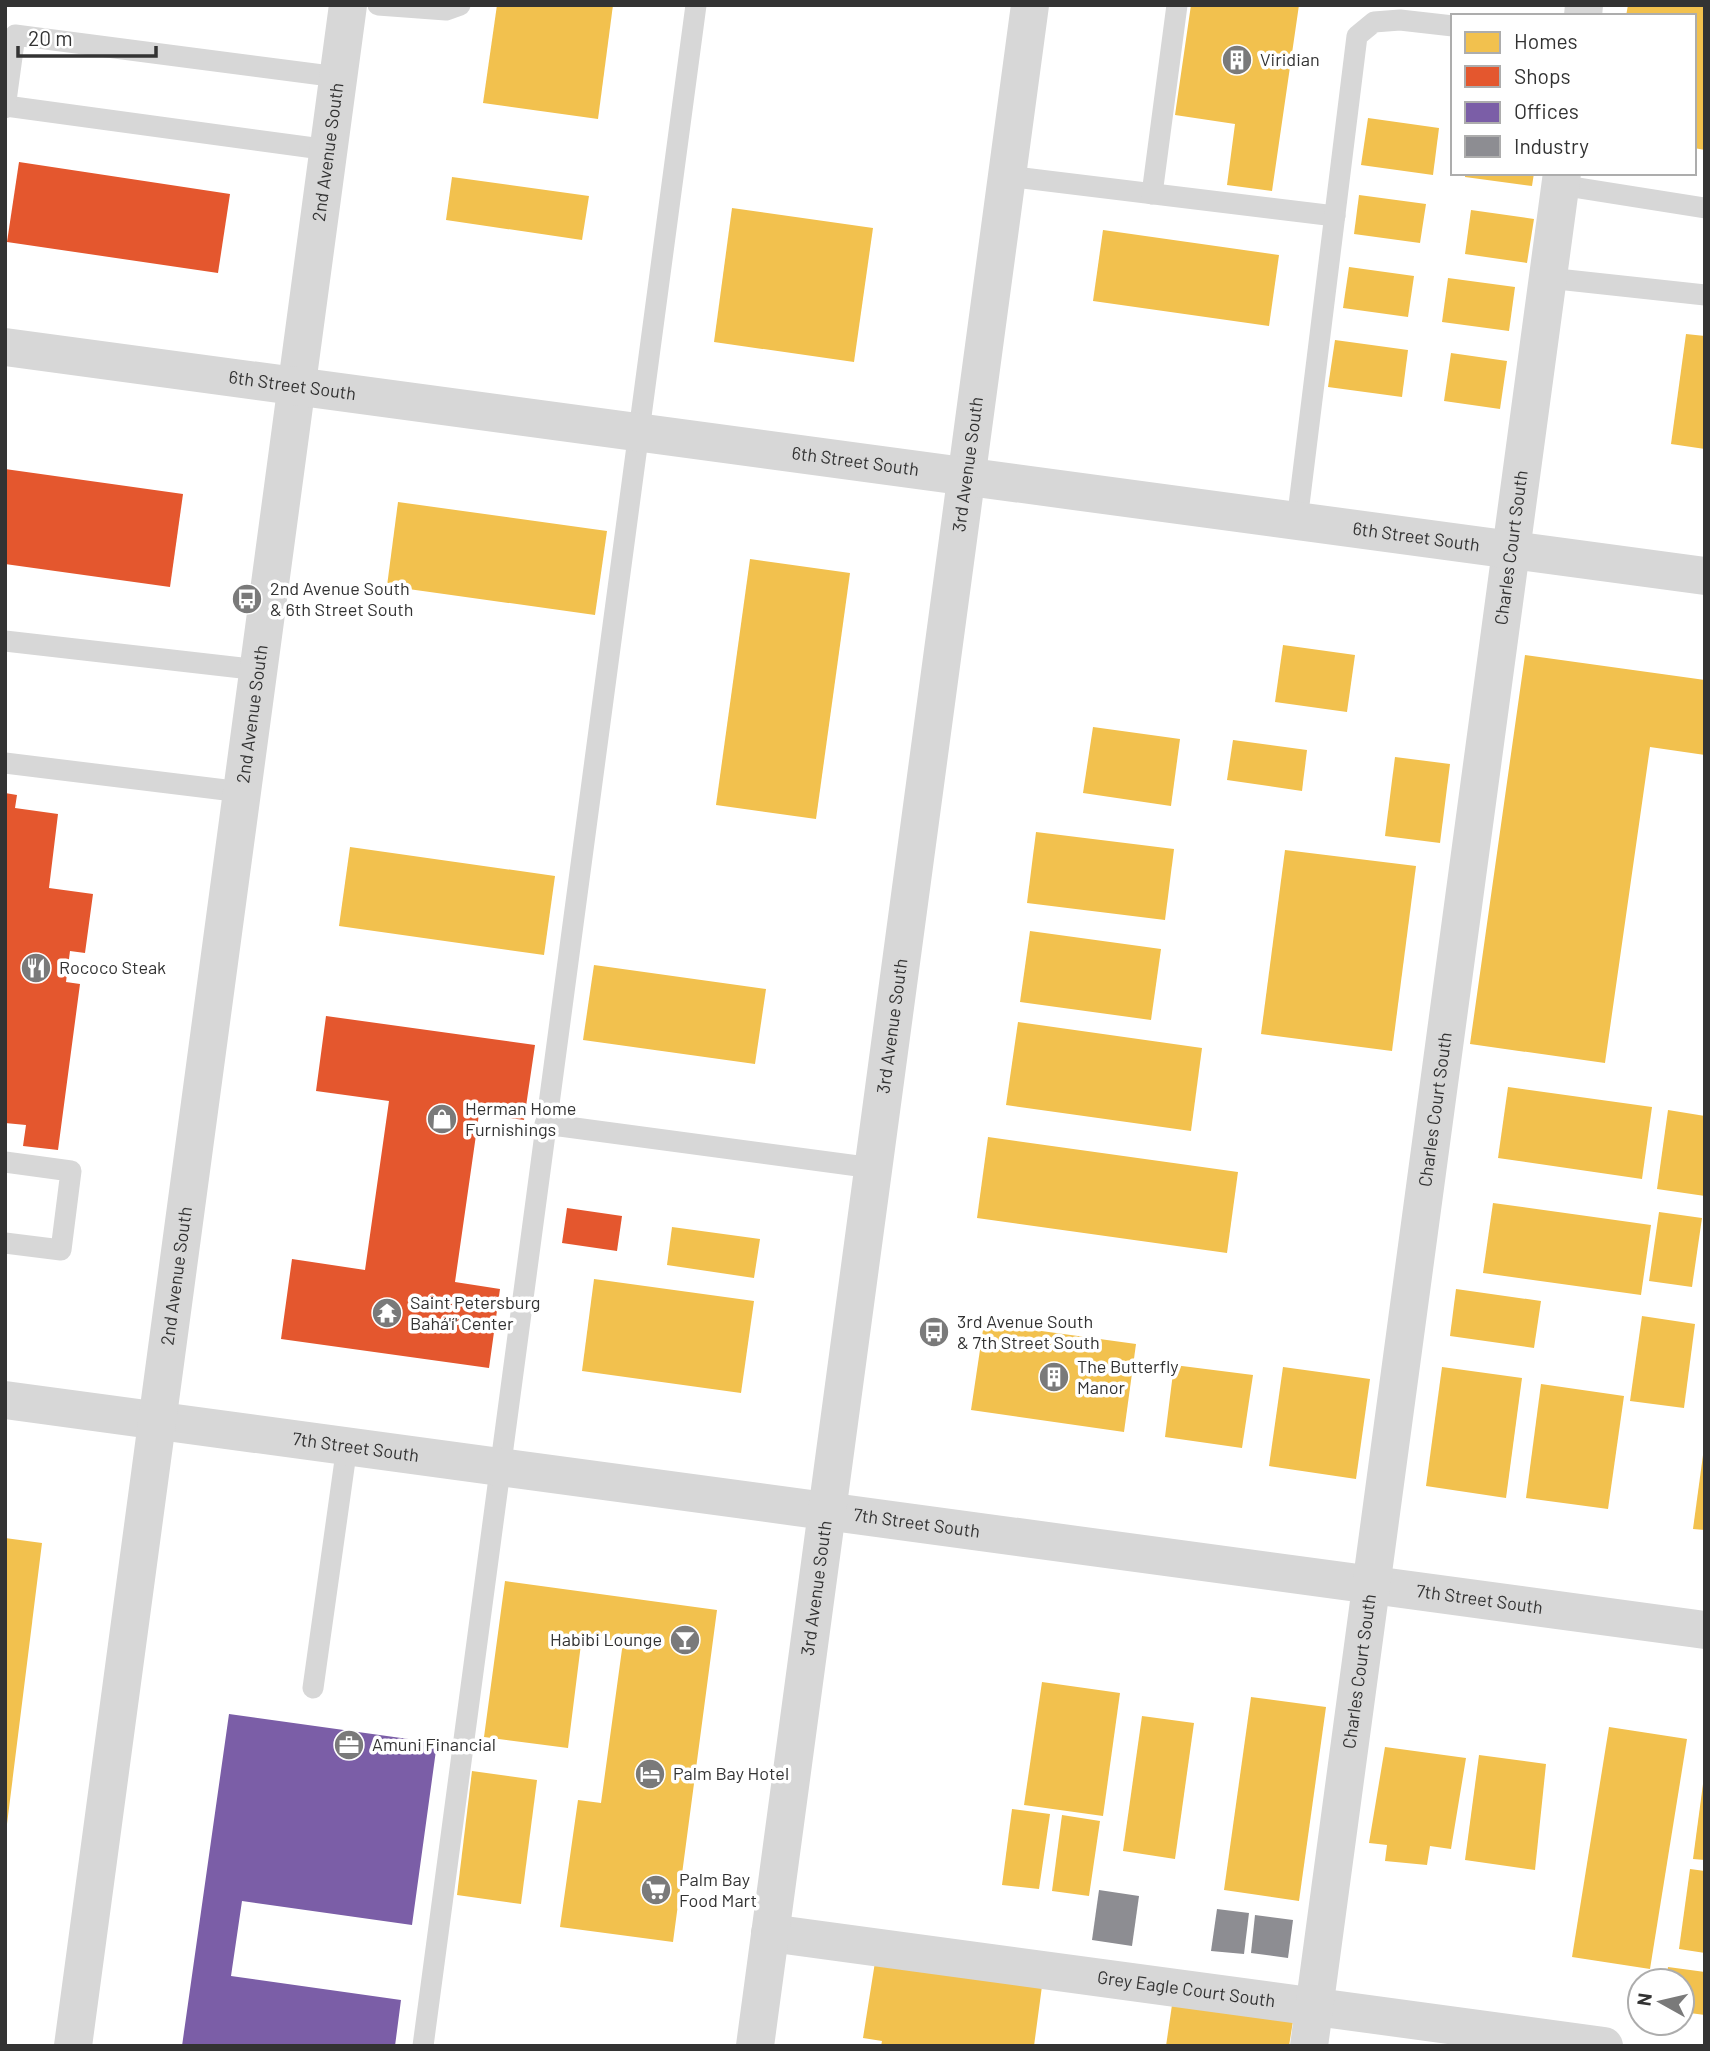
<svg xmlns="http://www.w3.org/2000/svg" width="1710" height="2051" viewBox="0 0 1710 2051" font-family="Barlow,sans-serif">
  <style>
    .homes { fill: #f2c14e }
    .shops { fill: #e4572e }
    .offices { fill: #7b5ea7 }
    .industry { fill: #8d8d92 }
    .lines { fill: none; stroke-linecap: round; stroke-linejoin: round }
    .service { stroke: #d7d7d7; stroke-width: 21 }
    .minor { stroke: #d7d7d7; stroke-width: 38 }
    .tertiary { stroke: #d7d7d7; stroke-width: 38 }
    .labels { text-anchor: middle; stroke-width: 7; stroke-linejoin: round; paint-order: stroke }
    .poi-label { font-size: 18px; fill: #333; stroke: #fff; text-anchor: start }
    .street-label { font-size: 18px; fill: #333; stroke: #fff }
  </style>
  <rect width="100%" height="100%" fill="#fff"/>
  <!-- homes -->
  <g class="homes">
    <path d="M497,5H613L598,119L483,103Z"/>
    <path d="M1191,5H1299L1272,191L1227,185L1235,124L1175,115Z"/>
    <path d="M1628,5H1705V150L1694,148V16H1626Z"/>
    <path d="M1368,118L1439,128L1433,175L1361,165Z"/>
    <path d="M1465,173H1534L1532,186L1465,177Z"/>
    <path d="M452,177L589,196L582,240L446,220Z"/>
    <path d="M1359,195L1426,204L1420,243L1354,234Z"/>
    <path d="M732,208L873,228L854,362L714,342Z"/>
    <path d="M1471,210L1534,219L1527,263L1465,254Z"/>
    <path d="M1103,230L1279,255L1269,326L1093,301Z"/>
    <path d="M1349,267L1414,276L1408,317L1343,308Z"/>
    <path d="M1448,278L1515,287L1509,331L1442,322Z"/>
    <path d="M1686,334L1705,336V449L1671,444Z"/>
    <path d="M1335,340L1408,350L1402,397L1328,387Z"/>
    <path d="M1451,353L1507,361L1500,409L1444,401Z"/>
    <path d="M398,502L607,531L595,615L387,586Z"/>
    <path d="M750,559L850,573L816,819L716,805Z"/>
    <path d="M1283,645L1355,655L1347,712L1275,702Z"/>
    <path d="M1525,655L1705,680V755L1650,747L1605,1063L1470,1044Z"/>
    <path d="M1093,727L1180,739L1171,806L1083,793Z"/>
    <path d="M1233,740L1307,750L1302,791L1227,780Z"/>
    <path d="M1395,757L1450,764L1440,843L1385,836Z"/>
    <path d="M1036,832L1174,849L1165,920L1027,903Z"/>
    <path d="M350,847L555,876L544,955L339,926Z"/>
    <path d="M1285,850L1416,866L1392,1051L1261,1034Z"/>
    <path d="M1030,931L1161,949L1151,1020L1020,1002Z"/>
    <path d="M594,965L766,989L755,1064L583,1040Z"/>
    <path d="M1018,1022L1202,1048L1191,1131L1006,1105Z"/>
    <path d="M1508,1087L1652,1107L1642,1179L1498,1158Z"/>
    <path d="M1668,1110L1705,1116V1196L1657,1189Z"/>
    <path d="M988,1137L1238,1172L1227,1253L977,1218Z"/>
    <path d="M1493,1203L1651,1225L1641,1295L1483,1273Z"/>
    <path d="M1659,1212L1702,1218L1692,1287L1649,1281Z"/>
    <path d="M672,1227L760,1239L754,1278L667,1265Z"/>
    <path d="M594,1279L754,1301L741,1393L582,1371Z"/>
    <path d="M1456,1289L1541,1301L1534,1348L1450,1336Z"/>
    <path d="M1642,1316L1695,1324L1684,1408L1630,1401Z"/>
    <path d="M984,1323L1136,1344L1124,1432L971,1410Z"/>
    <path d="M1174,1365L1253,1375L1242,1448L1165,1437Z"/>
    <path d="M1283,1367L1370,1379L1356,1479L1269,1466Z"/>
    <path d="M1442,1367L1522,1378L1506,1498L1426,1486Z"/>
    <path d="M1541,1384L1624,1396L1608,1509L1526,1498Z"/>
    <path d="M1703,1455H1705V1530L1693,1529Z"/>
    <path d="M5,1538L42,1543L7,1824H5Z"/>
    <path d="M505,1581L717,1610L673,1942L560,1927L578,1800L601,1803L623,1642L582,1636L568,1748L484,1737Z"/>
    <path d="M1042,1682L1120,1693L1103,1816L1024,1805Z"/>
    <path d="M1251,1697L1326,1707L1299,1901L1224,1890Z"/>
    <path d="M1142,1716L1194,1723L1175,1859L1123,1851Z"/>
    <path d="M1609,1727L1687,1739L1650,1969L1572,1957Z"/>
    <path d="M1385,1747L1466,1758L1451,1849L1430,1846L1427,1865L1385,1861L1387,1845L1369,1843Z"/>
    <path d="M1479,1755L1546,1764L1535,1870L1465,1860Z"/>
    <path d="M472,1771L537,1780L521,1904L457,1895Z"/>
    <path d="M1703,1784H1705V1860L1693,1859Z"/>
    <path d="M1012,1809L1050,1814L1039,1889L1002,1885Z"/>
    <path d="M1062,1815L1100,1821L1089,1896L1052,1891Z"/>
    <path d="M1690,1869L1705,1871V1953L1679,1949Z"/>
    <path d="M875,1962L1042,1986L1034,2046H881L882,2041L863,2038Z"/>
    <path d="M1668,1967L1705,1972V2015L1682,2012V1981H1666Z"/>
    <path d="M1173,1998L1294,2015L1289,2046H1166Z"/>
  </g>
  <!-- shops -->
  <g class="shops">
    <path d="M19,162L230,194L218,273L7,242Z"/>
    <path d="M5,469L183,494L170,587L5,564Z"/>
    <path d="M5,793L17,795L15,808L58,814L49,888L93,894L85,953L70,951L66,982L80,984L58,1150L23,1146L26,1125L5,1123Z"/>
    <path d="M326,1016L535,1045L524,1120L479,1114L455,1282L500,1289L489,1368L281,1339L292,1259L365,1270L389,1101L316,1091Z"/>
    <path d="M567,1208L622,1216L617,1251L562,1243Z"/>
  </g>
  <!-- offices -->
  <path class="offices" d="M229,1714L437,1743L412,1925L242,1901L231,1976L401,2000L395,2046H182Z"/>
  <!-- industry -->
  <g class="industry">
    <path d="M1099,1890L1139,1896L1132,1946L1092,1940Z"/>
    <path d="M1217,1909L1249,1913L1244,1954L1211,1951Z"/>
    <path d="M1255,1915L1293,1920L1288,1958L1251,1953Z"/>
  </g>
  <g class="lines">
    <!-- service -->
    <g class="service">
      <path d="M378,5L446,10L460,5"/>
      <path d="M6,106L329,150"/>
      <path d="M5,108L15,35L338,77"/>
      <path d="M1007,176L1335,216"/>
      <path d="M1560,185L1705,208"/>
      <path d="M1152,194L1177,5"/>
      <path d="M1548,278L1705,295"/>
      <path d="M1297,521L1357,36L1374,22L1400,20L1453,26"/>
      <path d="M5,641L259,670"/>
      <path d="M5,763L242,792"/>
      <path d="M545,1124L873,1168"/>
      <path d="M5,1162L71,1171L61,1250L5,1243"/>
      <path d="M313,1688L347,1446"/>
      <path d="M423,2046L696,5"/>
    </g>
    <!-- minor -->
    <g class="minor">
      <path d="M1583,16L1584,5"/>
      <path id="s1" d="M5,1400L1705,1630"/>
      <path id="s2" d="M770,1933L1604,2046"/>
      <path id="s3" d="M73,2046L348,5"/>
      <path id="s4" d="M755,2046L1030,5"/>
      <path id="s5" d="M1309,2046L1562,173"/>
    </g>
    <!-- tertiary -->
    <path class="tertiary" id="s6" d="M5,347L1705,576"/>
  </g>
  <!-- icons -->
  <defs>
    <g id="building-disc" transform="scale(1.575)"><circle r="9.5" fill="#7a7a7a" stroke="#fff"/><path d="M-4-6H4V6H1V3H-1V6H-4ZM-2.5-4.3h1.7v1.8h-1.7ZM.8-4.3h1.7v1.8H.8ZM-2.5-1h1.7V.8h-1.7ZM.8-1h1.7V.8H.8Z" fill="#fff"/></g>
    <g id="bus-disc" transform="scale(1.575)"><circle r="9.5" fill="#7a7a7a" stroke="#fff"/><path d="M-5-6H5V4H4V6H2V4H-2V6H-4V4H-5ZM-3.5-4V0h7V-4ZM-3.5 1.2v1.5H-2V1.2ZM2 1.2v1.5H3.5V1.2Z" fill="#fff"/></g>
    <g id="restaurant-disc" transform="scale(1.575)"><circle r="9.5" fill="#7a7a7a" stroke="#fff"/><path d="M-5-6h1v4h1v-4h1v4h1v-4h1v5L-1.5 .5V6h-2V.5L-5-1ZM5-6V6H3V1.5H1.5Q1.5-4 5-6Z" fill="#fff"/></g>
    <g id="shop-disc" transform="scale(1.575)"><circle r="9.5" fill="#7a7a7a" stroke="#fff"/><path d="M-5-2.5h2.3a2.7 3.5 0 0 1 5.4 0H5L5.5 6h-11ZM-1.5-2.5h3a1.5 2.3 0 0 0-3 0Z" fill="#fff"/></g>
    <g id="temple-disc" transform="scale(1.575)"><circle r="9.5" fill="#7a7a7a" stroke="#fff"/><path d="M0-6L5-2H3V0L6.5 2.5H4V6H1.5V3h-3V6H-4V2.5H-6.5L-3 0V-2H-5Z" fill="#fff"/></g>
    <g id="bar-disc" transform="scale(1.575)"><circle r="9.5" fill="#7a7a7a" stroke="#fff"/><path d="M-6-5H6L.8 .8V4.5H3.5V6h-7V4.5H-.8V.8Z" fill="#fff"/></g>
    <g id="office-disc" transform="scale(1.575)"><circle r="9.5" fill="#7a7a7a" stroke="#fff"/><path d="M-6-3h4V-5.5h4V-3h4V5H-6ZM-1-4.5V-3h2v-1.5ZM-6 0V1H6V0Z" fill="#fff"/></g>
    <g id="hotel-disc" transform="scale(1.575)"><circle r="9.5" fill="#7a7a7a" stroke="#fff"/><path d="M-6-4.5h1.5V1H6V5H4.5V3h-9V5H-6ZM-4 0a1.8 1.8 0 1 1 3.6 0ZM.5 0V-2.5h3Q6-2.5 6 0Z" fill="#fff"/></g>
    <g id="supermarket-disc" transform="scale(1.575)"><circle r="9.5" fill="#7a7a7a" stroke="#fff"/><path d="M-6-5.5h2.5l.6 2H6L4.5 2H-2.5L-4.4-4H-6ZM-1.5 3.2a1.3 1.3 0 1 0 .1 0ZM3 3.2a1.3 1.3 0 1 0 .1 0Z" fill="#fff"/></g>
  </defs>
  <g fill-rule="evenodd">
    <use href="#building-disc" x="1237" y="60"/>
    <use href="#bus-disc" x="247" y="599"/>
    <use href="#restaurant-disc" x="36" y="968"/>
    <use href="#shop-disc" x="442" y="1119"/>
    <use href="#temple-disc" x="387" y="1313"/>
    <use href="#bus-disc" x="934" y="1332"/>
    <use href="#building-disc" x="1054" y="1377"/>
    <use href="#bar-disc" x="685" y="1640"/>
    <use href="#office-disc" x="349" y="1745"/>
    <use href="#hotel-disc" x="650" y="1774"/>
    <use href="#supermarket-disc" x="656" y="1890"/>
  </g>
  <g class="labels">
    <!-- poi labels -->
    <g class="poi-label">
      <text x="1260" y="66">Viridian</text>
      <text x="270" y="595">2nd Avenue South<tspan x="270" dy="21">&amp; 6th Street South</tspan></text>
      <text x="59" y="974">Rococo Steak</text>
      <text x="465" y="1115">Herman Home<tspan x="465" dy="21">Furnishings</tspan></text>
      <text x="410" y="1309">Saint Petersburg<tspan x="410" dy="21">Bahá'í' Center</tspan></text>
      <text x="957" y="1328">3rd Avenue South<tspan x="957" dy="21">&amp; 7th Street South</tspan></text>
      <text x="1077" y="1373">The Butterfly<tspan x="1077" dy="21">Manor</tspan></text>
      <text x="662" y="1646" text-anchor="end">Habibi Lounge</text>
      <text x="372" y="1751">Amuni Financial</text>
      <text x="673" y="1780">Palm Bay Hotel</text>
      <text x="679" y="1886">Palm Bay<tspan x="679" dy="21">Food Mart</tspan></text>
    </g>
    <!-- street labels -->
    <g class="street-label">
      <text dy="6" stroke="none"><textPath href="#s3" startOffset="1911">2nd Avenue South</textPath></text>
      <text dy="6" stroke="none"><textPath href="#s6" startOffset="290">6th Street South</textPath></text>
      <text dy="6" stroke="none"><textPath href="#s6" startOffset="858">6th Street South</textPath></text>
      <text dy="6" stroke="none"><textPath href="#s4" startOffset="1596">3rd Avenue South</textPath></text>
      <text dy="6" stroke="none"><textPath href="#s6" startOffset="1424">6th Street South</textPath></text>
      <text dy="6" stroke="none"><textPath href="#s5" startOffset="1512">Charles Court South</textPath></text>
      <text dy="6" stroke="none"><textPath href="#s3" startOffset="1344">2nd Avenue South</textPath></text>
      <text dy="6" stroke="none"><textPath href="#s4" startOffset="1029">3rd Avenue South</textPath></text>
      <text dy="6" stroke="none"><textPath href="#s5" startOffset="945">Charles Court South</textPath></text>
      <text dy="6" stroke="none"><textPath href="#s3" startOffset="777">2nd Avenue South</textPath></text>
      <text dy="6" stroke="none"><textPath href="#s1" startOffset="354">7th Street South</textPath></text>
      <text dy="6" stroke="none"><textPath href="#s1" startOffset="920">7th Street South</textPath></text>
      <text dy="6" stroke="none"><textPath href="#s4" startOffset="462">3rd Avenue South</textPath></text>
      <text dy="6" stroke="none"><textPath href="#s1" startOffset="1488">7th Street South</textPath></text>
      <text dy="6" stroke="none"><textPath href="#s5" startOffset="378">Charles Court South</textPath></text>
      <text dy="6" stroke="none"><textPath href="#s2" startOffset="420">Grey Eagle Court South</textPath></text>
    </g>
  </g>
  <!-- border -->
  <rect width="1710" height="2051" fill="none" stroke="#333333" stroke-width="14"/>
  <!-- legend -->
  <rect x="1451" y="14" width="245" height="161" fill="#ffffff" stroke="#adadad" stroke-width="2"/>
  <rect x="1465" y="32" width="35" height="21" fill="#f2c14e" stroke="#adadad" stroke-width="2"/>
  <text x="1514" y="49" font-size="21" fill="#333333">Homes</text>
  <rect x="1465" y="66" width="35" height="21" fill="#e4572e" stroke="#adadad" stroke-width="2"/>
  <text x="1514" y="84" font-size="21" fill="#333333">Shops</text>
  <rect x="1465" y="102" width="35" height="21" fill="#7b5ea7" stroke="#adadad" stroke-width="2"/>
  <text x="1514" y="119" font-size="21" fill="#333333">Offices</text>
  <rect x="1465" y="136" width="35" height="21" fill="#8d8d92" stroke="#adadad" stroke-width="2"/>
  <text x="1514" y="154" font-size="21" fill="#333333">Industry</text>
  <!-- north arrow -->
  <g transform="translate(1661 2002) rotate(278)"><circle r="33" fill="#ffffff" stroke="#adadad" stroke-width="2"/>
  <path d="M0-5L12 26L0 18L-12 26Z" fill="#7a7a7a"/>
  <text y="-10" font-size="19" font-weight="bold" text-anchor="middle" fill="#333333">N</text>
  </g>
  <!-- scale -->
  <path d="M18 46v10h138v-10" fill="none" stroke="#333333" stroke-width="3.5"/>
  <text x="28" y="46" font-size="21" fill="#333333" stroke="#ffffff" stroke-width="5" paint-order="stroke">20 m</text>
</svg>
